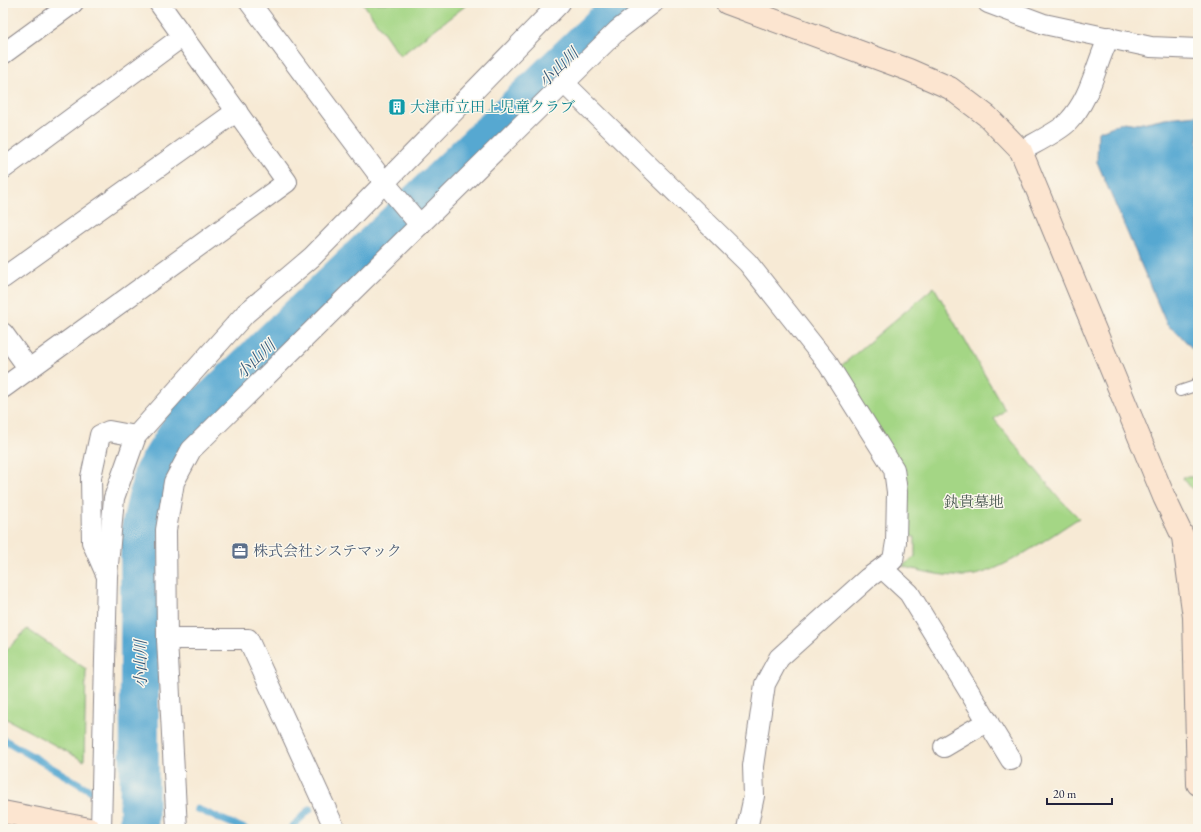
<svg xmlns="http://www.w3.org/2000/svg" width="1201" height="832" viewBox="0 0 1201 832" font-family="'EB Garamond','Noto Serif JP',serif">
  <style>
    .green { fill: #a4d685; stroke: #637c60 }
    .water { fill: #56a8d1; stroke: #3c6586 }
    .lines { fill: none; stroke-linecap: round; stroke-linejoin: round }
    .stream { stroke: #56a8d1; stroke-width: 7 }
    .river { stroke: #56a8d1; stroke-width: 39 }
    .lane-casing { stroke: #8c8688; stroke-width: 12 }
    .street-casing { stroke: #8c8688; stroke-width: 22 }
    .secondary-casing { stroke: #8c8688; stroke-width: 24 }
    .lane { stroke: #fff; stroke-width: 10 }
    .street { stroke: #fff; stroke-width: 20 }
    .secondary { stroke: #fce5d0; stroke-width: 22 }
    .labels { text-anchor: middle; stroke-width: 3; stroke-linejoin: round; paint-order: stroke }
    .culture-label { font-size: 15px; fill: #0d838f; stroke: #fbf7ec; text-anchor: start }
    .park-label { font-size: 15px; fill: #495851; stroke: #fbf7ec }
    .service-label { font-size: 15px; fill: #4e5e75; stroke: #fbf7ec; text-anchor: start }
    .water-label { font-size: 16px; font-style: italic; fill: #375877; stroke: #fbf7ec }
  </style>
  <rect width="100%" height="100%" fill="#fbf7ec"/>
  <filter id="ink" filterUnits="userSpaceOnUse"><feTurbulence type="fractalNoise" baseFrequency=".025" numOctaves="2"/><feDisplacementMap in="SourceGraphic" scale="8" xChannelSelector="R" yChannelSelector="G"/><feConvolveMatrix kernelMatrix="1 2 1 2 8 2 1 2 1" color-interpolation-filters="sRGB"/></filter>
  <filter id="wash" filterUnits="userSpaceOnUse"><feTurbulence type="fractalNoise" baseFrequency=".012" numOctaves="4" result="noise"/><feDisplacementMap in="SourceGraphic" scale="16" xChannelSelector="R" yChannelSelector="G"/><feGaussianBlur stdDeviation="0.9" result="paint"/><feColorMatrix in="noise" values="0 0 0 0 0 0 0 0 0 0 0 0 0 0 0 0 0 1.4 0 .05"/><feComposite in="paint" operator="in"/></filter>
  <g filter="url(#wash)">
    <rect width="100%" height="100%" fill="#f7ead5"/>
    <!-- green -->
    <g class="green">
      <path d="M363,3H469L400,56Z"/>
      <path d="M934,287L1005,410L994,419L1059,498L1079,518C1050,536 1008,568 975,575C953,579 923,572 902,566L915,557V537L906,536L901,526L900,473L835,371Z"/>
      <path d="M1182,477H1198V496Z"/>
      <path d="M27,629L86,669L84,761L3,717V654Z"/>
    </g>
    <!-- water -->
    <path class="water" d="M1198,115V355L1179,334L1167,325L1097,162L1098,132L1124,122L1138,124L1165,118Z"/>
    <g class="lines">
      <!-- stream -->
      <g class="stream">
        <path d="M3,739L93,792"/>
        <path d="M197,809L245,829"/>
        <path d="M290,829L310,809"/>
      </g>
      <!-- river -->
      <path class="river" d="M139,829L140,531L153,474L184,423L215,397L625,3"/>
    </g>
  </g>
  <g filter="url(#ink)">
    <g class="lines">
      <!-- lane casing -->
      <g class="lane-casing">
        <path id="lane" d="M1180,391L1195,386L1198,381"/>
      </g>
      <!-- street casing -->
      <g class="street-casing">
        <g id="street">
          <path d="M250,3L384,182L420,225"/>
          <path d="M988,3L1044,24L1151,47L1198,49"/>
          <path d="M3,54L73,3"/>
          <path d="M564,83L748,263L828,364L894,469L897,492L896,542L893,560L868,578L779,658L765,684L753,766L754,796L747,829"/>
          <path d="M1021,151C1033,144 1060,131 1068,122C1091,98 1095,66 1109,37"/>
          <path d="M3,169L183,36"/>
          <path d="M3,278L237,111"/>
          <path d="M3,333L29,369"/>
          <path d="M3,388L287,182L159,3"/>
          <path d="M882,568L909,593L1011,760"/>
          <path d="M106,574L92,542L91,477L100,435L109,431L136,436"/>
          <path d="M167,639H248L335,829"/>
          <path d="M944,747L988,721"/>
          <path d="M101,829L107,576L114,498L136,436L246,313L312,257L560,3"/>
          <path d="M177,829L167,639L166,530L174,482L191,450L618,30L653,3"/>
        </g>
      </g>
      <!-- secondary casing -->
      <g class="secondary-casing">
        <g id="secondary">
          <path d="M727,3L909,70L950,88L987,116L1021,151L1164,497L1183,537L1194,617L1198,784"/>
          <path d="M3,812L89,829"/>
        </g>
      </g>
      <!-- lane -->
      <use href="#lane" class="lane"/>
      <!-- street -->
      <use href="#street" class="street"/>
      <!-- secondary -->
      <use href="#secondary" class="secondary"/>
    </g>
  </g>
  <!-- icons -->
  <defs>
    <g id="building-square" transform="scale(0.9)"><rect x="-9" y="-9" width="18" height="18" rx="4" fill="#0f9aa8" stroke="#fbf7ec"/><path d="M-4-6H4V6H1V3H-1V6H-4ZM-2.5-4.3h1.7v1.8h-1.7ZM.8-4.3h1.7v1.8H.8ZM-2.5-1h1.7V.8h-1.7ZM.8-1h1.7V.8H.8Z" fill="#fff"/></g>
    <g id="office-square" transform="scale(0.9)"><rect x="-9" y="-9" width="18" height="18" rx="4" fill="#5c6f8a" stroke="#fbf7ec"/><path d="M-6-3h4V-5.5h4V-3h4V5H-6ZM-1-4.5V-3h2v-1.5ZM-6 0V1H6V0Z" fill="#fff"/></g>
  </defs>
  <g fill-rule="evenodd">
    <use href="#building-square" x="397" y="107"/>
    <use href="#office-square" x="240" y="551"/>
  </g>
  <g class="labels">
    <!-- culture labels -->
    <g class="culture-label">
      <text x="410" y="112">大津市立田上児童クラブ</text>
    </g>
    <!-- park labels -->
    <g class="park-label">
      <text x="974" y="507">釻貴墓地</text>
    </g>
    <!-- service labels -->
    <g class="service-label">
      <text x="253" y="556">株式会社システマック</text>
    </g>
    <!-- water labels -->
    <g class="water-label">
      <text transform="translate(558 67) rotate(-44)" y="6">小山川</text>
      <text transform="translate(255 359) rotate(-44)" y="6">小山川</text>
      <text transform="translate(140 664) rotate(-90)" y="6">小山川</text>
    </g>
  </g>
  <!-- margin -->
  <rect width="1201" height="832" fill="none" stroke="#fbf7ec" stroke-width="16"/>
  <!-- scale -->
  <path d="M1047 798v6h65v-6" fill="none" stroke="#22223b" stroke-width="2"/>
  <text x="1053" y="798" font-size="12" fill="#22223b" stroke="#fbf7ec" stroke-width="3" paint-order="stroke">20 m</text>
</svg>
